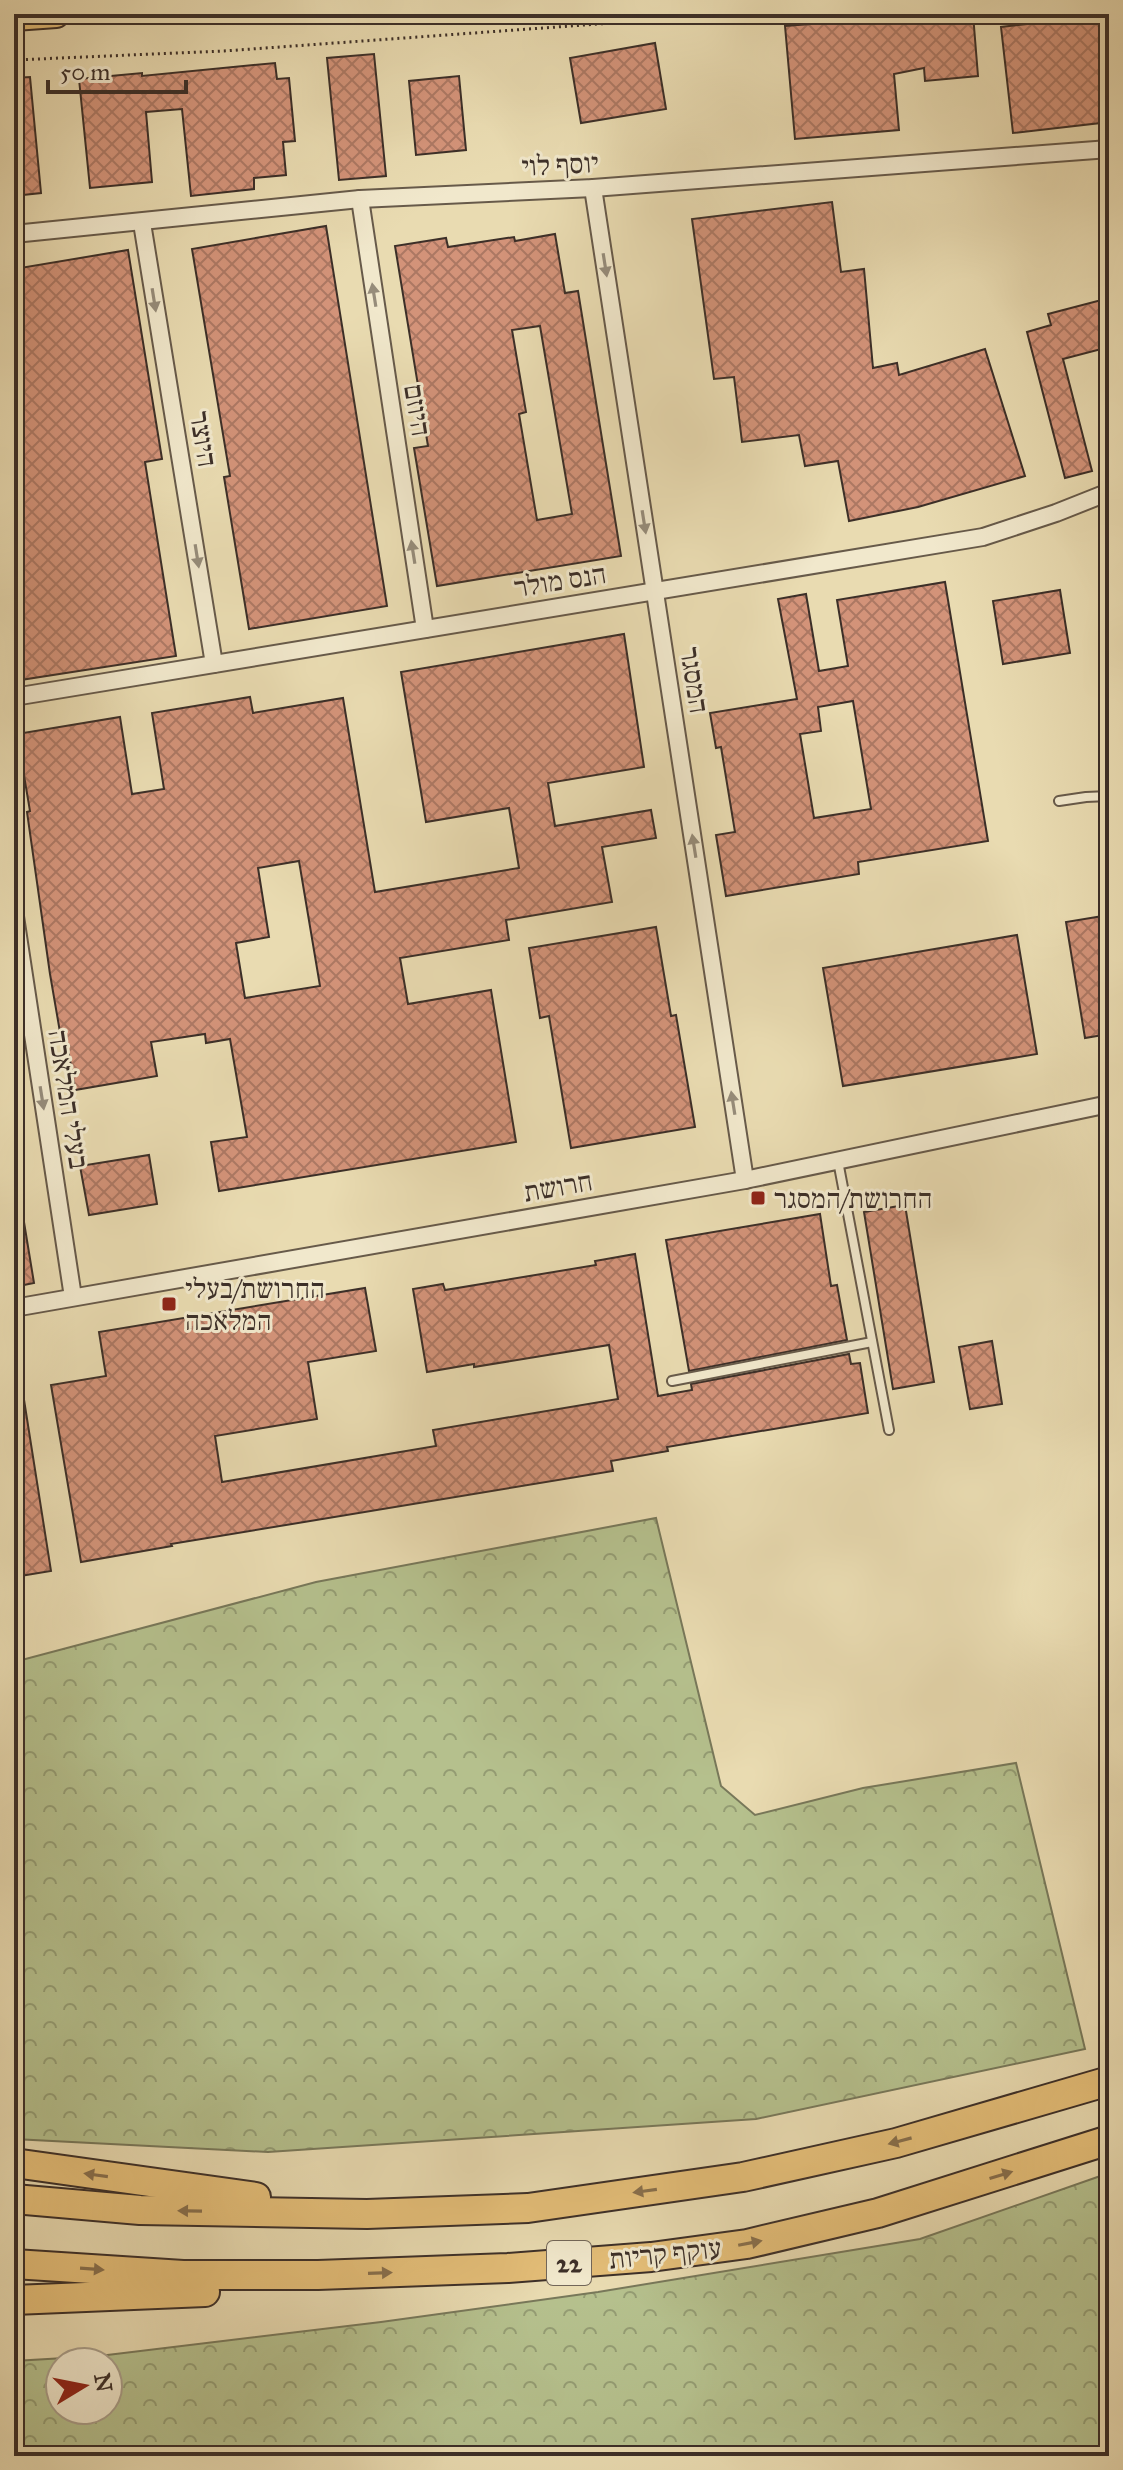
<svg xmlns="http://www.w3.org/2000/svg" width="1123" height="2470" viewBox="0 0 1123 2470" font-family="'IM FELL Great Primer','Frank Ruhl Libre',serif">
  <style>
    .forest { fill: url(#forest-crowns); stroke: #78785a; stroke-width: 2; fill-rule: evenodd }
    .building { fill: url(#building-cross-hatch); stroke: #3c2f28; stroke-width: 2; fill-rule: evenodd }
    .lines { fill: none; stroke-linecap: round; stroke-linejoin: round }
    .service-casing { stroke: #675a4a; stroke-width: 12 }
    .minor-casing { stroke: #675a4a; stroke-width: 20 }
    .trunk-casing { stroke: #3c2f28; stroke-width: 30 }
    .motorway-casing { stroke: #3c2f28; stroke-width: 32 }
    .path { stroke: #3c2f28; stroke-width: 3; stroke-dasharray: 2 4; stroke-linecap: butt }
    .service { stroke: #f1e8cc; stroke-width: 8 }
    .minor { stroke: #f1e8cc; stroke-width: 16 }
    .trunk { stroke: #e4be78; stroke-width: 26 }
    .motorway { stroke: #e4be78; stroke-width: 28 }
    .oneway { fill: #968c7a }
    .oneway2 { fill: #886f4c }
    .poi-dot { fill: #8f2418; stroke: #f1e8cc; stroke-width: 3 }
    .labels { text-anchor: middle; stroke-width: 6; stroke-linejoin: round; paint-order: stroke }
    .shield { fill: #f1e8cc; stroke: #726659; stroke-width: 2 }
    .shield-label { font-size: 26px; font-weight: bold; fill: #3c2f28 }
    .street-label { font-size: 28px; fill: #3c2f28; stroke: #f1e8cc }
    .poi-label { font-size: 28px; fill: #3c2f28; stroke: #f1e8cc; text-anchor: start }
  </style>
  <defs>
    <pattern id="forest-crowns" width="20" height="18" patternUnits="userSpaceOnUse" patternTransform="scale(2)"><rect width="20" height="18" fill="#b5c08d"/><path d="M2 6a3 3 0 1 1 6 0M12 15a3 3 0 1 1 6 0" fill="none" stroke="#949c73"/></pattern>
    <pattern id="building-cross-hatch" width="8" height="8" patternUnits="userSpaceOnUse" patternTransform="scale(2)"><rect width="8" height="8" fill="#d39379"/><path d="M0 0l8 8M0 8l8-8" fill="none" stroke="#ac7863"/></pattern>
  </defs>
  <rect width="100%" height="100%" fill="#e9dbb1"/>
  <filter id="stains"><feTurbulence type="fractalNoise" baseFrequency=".0025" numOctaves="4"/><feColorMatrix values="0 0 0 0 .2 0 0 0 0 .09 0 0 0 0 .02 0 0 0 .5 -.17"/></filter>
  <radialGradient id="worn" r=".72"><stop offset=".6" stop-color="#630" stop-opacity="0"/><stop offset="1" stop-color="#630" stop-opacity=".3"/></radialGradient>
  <!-- forest -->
  <g class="forest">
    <path d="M656,1518L721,1786L755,1815L863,1788L1016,1763L1085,2049L756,2119L268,2152L14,2139V1662L316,1582Z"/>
    <path d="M1109,2173V2456H14V2361L99,2356L381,2322L598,2292L920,2239ZM60,2362H108V2410H60Z"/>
  </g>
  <!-- building -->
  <g class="building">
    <path d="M892,14H973L978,76L925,81L924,68L894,74L899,130L795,139L785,26L862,20Z"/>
    <path d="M1109,15V122L1013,133L1001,27Z"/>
    <path d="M655,43L666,109L581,123L570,58Z"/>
    <path d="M374,54L386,176L339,180L327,58Z"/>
    <path d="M275,63L277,79L289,78L295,141L283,142L286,175L254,178V189L191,196L182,109L146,112L152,182L90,188L79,79L142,73V76Z"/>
    <path d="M459,76L466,150L416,155L409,81Z"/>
    <path d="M30,77L41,193L14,196V78Z"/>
    <path d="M832,202L841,272L864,269L873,368L897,363L899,375L985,349L1025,476L918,507L849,521L838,461L805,466L799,435L742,442L734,377L714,379L692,219Z"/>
    <path d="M326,226L387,606L249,629L224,477L230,476L192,249Z"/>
    <path d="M555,234L565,293L578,291L621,556L437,586L414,448L428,446L395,246L446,238L448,247L514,237L515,241ZM540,326L572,514L537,520L519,414L526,412L512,330Z"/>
    <path d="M128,250L162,459L145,462L176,656L14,681V269Z"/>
    <path d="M1109,298V347L1063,359L1092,471L1065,478L1027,332L1051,325L1048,314Z"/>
    <path d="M945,582L988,841L858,862L859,874L726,896L716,835L735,832L721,747L716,748L710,713L797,699L778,599L806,594L819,671L848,666L837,600ZM853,701L871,809L814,818L800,734L821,731L818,707Z"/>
    <path d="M1060,590L1070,653L1003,664L993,601Z"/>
    <path d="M624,634L644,767L548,783L555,826L651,810L656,838L602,847L612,902L506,920L509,940L400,958L408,1004L491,990L516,1142L219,1191L211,1142L247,1137L230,1039L206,1043L205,1034L151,1042L157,1076L75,1090L66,1037L61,1038L50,974L27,812L30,811L17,734L120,717L132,794L164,789L152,713L250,697L253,713L343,698L375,892L519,868L509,808L426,822L401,672ZM299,861L320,986L245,998L236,943L269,937L258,868Z"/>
    <path d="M1109,915V1034L1085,1038L1066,922Z"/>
    <path d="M656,927L671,1016L676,1015L695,1127L571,1148L549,1016L540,1018L529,948Z"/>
    <path d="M1017,935L1037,1054L843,1086L823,968Z"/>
    <path d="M149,1155L157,1204L89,1215L80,1166Z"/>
    <path d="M905,1205L934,1382L893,1389L864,1212Z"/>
    <path d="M22,1210L34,1283L14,1287V1211Z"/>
    <path d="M820,1214L831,1286L837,1285L847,1340L689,1371L666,1240Z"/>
    <path d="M635,1254L658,1396L692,1390L691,1384L849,1354L851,1364L860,1363L868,1413L667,1447L668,1451L611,1461L613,1471L171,1544L172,1546L81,1562L51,1385L106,1376L99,1332L365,1288L376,1351L308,1362L317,1419L215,1436L222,1482L436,1446L433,1430L618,1399L609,1345L474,1367V1364L427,1372L413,1289L443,1284L445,1290L596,1265L595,1261Z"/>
    <path d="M992,1341L1002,1404L970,1409L959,1347Z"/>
    <path d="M14,1387H22L51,1571L14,1577Z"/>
  </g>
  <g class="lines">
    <!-- service casing -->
    <g class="service-casing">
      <g id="service">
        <path d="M1059,801L1086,797L1109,796"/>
        <path d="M838,1161L889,1430"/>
        <path d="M672,1381L872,1342"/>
      </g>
    </g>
    <!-- minor casing -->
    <g class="minor-casing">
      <g id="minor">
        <path d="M593,188L745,1180"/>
        <path d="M360,199L425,629"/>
        <path d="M142,223L214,664"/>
        <path d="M14,234L360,199L593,188L1109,149"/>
        <path d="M14,697L983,537L1056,513L1109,492"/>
        <path d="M14,910L73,1297"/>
        <path d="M14,1308L745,1180L1109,1104"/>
      </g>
    </g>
    <!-- trunk casing -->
    <g class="trunk-casing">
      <path id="trunk" d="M14,17L56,14"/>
    </g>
    <!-- motorway casing -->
    <g class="motorway-casing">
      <g id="motorway">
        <path d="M14,2163L256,2197"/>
        <path d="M14,2199L140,2210L367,2214L528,2208L743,2177L896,2143L1109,2081"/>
        <path d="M14,2264L183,2275H318L508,2268L651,2257L747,2244L878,2213L1109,2140"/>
        <path d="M14,2300L205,2292"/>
      </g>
    </g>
    <!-- path -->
    <path class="path" d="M14,60L224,51L737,14"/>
    <!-- service -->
    <use href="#service" class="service"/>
    <!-- minor -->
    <use href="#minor" class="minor"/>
    <!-- trunk -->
    <use href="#trunk" class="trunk"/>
    <!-- motorway -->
    <use href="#motorway" class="motorway"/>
  </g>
  <!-- one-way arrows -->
  <defs><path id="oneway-solid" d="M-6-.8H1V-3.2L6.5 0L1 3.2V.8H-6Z" transform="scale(2)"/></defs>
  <g class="oneway">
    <use href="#oneway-solid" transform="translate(605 265) rotate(81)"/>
    <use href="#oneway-solid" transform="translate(374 295) rotate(-99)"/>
    <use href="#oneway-solid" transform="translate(154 300) rotate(81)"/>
    <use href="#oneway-solid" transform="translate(644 522) rotate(81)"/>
    <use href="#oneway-solid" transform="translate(413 552) rotate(-99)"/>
    <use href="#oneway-solid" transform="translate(197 556) rotate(81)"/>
    <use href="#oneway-solid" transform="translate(694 846) rotate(-99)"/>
    <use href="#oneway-solid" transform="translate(42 1098) rotate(81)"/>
    <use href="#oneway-solid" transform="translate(733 1103) rotate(-99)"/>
  </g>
  <g class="oneway2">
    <use href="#oneway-solid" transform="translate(900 2141) rotate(165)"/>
    <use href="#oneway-solid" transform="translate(96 2175) rotate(-172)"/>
    <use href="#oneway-solid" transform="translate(1001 2175) rotate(-17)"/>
    <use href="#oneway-solid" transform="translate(645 2191) rotate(172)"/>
    <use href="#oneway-solid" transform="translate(190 2211) rotate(-179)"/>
    <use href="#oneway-solid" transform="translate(750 2243) rotate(-11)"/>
    <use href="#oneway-solid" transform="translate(92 2269) rotate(4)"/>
    <use href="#oneway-solid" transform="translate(380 2273) rotate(-2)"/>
  </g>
  <!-- markers -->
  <g class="poi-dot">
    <rect x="750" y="1190" width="16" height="16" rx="4"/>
    <rect x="161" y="1296" width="16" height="16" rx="4"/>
  </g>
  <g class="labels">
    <!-- shield labels -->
    <rect class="shield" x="547" y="2241" width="44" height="44" rx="6"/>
    <g class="shield-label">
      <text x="569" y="2272">22</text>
    </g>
    <!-- street labels -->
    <g class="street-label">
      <text transform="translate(560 164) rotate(-3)" y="10">יוסף לוי</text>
      <text transform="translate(418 410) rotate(81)" y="10">היוזם</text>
      <text transform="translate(204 439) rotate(81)" y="10">היוצר</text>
      <text transform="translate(560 580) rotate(-9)" y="10">הנס מולר</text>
      <text transform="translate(695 680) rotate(81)" y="10">המסגר</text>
      <text transform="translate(69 1099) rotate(81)" y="10">בעלי המלאכה</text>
      <text transform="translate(558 1186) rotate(-10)" y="10">חרושת</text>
      <text transform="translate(665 2253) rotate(-6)" y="10">עוקף קריות</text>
    </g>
    <!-- poi labels -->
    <g class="poi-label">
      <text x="774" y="1208">החרושת/המסגר</text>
      <text x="185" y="1298">החרושת/בעלי<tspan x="185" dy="32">המלאכה</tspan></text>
    </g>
  </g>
  <!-- margin -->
  <rect width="1123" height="2470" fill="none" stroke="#e9dbb1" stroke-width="48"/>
  <rect x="16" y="16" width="1091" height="2438" fill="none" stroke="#3c2f28" stroke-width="4"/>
  <rect x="24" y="24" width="1075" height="2422" fill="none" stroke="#3c2f28" stroke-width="2"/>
  <!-- north arrow -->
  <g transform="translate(84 2386) rotate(80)"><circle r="38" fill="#f1e8cc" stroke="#a99e8a" stroke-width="2"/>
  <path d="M0-6L14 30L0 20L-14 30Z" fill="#8f2418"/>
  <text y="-12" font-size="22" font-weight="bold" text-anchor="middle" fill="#3c2f28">N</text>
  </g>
  <!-- scale -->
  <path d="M48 80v12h138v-12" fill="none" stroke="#3c2f28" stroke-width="4"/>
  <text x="60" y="80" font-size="24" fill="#3c2f28" stroke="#f1e8cc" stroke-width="6" paint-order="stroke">50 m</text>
  <rect width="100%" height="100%" filter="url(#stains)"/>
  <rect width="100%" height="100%" fill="url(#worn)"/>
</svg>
